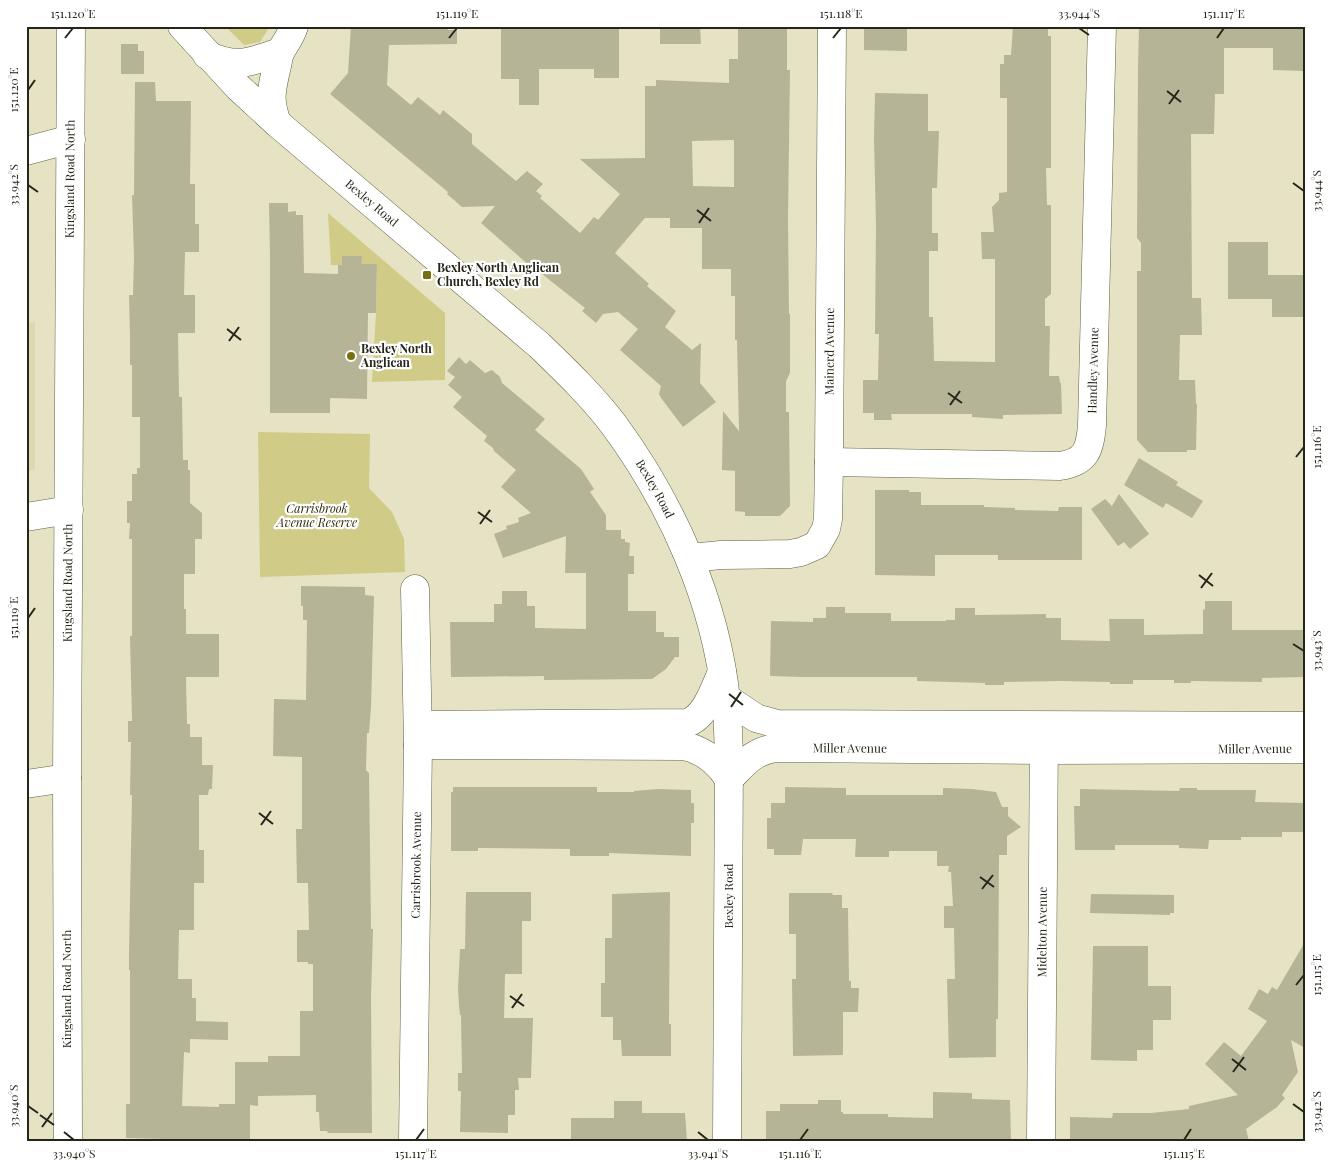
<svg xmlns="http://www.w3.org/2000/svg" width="1331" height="1167" viewBox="0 0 1331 1167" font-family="'Playfair Display',serif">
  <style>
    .built { fill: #dbd8b2 }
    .green { fill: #d1cb88 }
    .building { fill: #b6b496; fill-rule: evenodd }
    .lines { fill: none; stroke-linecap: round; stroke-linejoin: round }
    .minor-casing { stroke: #626045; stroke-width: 29 }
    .major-casing { stroke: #626045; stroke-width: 29 }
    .minor { stroke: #fff; stroke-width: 28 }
    .major { stroke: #fff; stroke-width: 28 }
    .ticks { fill: none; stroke: #262519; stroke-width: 2 }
    .poi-dot { fill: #78700f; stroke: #fff; stroke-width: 2 }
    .labels { text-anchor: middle; stroke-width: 4.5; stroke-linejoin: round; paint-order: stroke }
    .street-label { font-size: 12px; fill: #262519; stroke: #fff }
    .poi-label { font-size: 12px; font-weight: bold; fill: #262519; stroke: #fff; text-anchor: start }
    .park-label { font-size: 12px; font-style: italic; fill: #302d0e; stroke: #fff }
    .neatline { fill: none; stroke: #262519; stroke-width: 2 }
    .ticks-label { font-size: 12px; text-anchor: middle; fill: #262519 }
  </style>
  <rect width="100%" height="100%" fill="#e5e3c4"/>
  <!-- built -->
  <path class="built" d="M35,322V469L26,472V323Z"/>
  <!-- green -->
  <g class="green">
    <path d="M225,26H270L260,42L244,45Z"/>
    <path d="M328,213L445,313V380L372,382L376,313L377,265L361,264V256H342V265H331Z"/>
    <path d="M258,432L370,434L369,488L392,512L404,539L405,572L260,577Z"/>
  </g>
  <!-- building -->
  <g class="building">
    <path d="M351,26L418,28V26H448V30H457V44L389,45L387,85L411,105L418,97L440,115L443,110L472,134V144L516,181L527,171L543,184L536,191L542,196L540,198L580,233L594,217L598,220L620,194L580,159L645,158V86H656V80L729,83V59H738V26H787V70H790L788,217L789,314H790V373L786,381V412H789L790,506L780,516H745V512L735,511V471L722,470L723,411L739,431L737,340H735V296H731V269H702V228H670V218H645L615,253L649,284L647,286L676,311L665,327L692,350L701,343L700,383L716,402L683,427L661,398L659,394L661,386L620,350L638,329L618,312L603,314L596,323L582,311L585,308L532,266L531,267L481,223L495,206L462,207L447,194L448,192L330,94L348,73ZM734,140V187L693,186L692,141Z"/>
    <path d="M501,26H619V78H594V69H539V105H519V79H501Z"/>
    <path d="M660,26H700L701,44H660Z"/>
    <path d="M864,26H907V51L864,50Z"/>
    <path d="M1013,26H1048V36H1051V168H1046L1047,205H1051V294L1045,299V326H1050L1049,376H1059L1060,383H1061L1062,414L1003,415V419L972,417V414H891L892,420H874V413H863V380H878L879,334H875L876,225L874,138L875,93L928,94V131H939L937,188H932V233H938V251H929V317H933L934,361L995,362V259H982L981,232H994L992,207L999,200V193L1007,192V98H1000V64H1004V55H1011Z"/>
    <path d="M1143,26H1305V71L1273,70V48H1224V94H1215L1214,134H1191L1192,298H1201L1202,335H1180L1179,380H1195L1196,404H1197L1196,450H1187V452H1148L1137,440V271H1141V243L1137,238L1138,67L1139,28H1143Z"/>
    <path d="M121,44H138V51H144V74H121Z"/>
    <path d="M135,82H155L156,101H191L190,184H195V224H199V252H185L184,295H195V333H178L179,397H182L183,460H188V470H190V503L202,513V539H195V574H184V609H186V634H219V677H186L187,724H190V737H202V765H213L212,789H209L208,795H199V850H204V883H194V930H179L178,979H192V998H196V1021L228,1022V1040L190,1039V1053L184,1052L182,1106L219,1107V1104H235V1062H268V1056H300V1011H313V964H308V962H297V930H309L308,883H297L296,829H302V757L273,756L274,699L306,700L307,620H303V606H301V586L365,587V595L374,596L371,707L369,733H367L366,770L369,773L371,929H373L371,997L372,1133H328L327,1131H320L319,1112H316V1095L258,1096V1106L250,1105V1141L126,1138V1104H130V970H129V953L132,795H130L131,742H128V721H132L130,636H132V539H129L130,523H127V501H132V474H137V468H140V417H132V365H130V337L129,295H133L134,257L132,195H134Z"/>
    <path d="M269,203H288V212L296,211V215H303L304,273L338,274V265H342V256H362L361,264H377L376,313H368L367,399L330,398V413H270V256Z"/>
    <path d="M1228,242H1268V275H1305V317H1272V299H1228Z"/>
    <path d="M459,357L466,364L470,360L485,373L492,370L500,377L502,383L545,419L535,430L581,469L594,489L590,492L606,515V530H621V539H625V542L630,543L629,556H634V574H628V611H656V632H664V637H679V657H675L666,669L652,679L544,680V676L451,677L450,622H494V604H502V591H527V606H535V628L586,629V573H565L566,536L503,558L494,534L507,529L506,526L519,522L518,518L531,513L501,487L516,470L494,451L493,448L484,441L487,436L453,407L462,397L448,385L455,377L447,371Z"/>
    <path d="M1139,458L1178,482L1176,485L1203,501L1192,518L1166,503L1163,508L1124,485Z"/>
    <path d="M875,490H909V492H921V505H984V507L1015,508V510L1058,511L1059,507H1082V560H998V555H935V576L875,575Z"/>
    <path d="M1119,494L1149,534L1130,549L1124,542L1118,546L1091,509L1105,499L1112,506Z"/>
    <path d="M1205,601H1232V630H1305V677L1262,678V682L1191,681V683H1174V680H1133V684H1110V682L1062,681L1004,682V685H985V683L917,681V677H801L771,676L770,675L771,621L813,622V618H826V607H845V613H891V621H946V620H955V608H975V615L1046,614V618H1061V640L1110,641L1109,619H1144V635L1203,634V610L1205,609Z"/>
    <path d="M453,787H597V792H634V791L658,789L691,790V803H694V823H691V856L609,853V856H570V849L478,848V851H451V792H453Z"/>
    <path d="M785,787L846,788V795H943V788L972,789L996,792L1002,807H1008V816L1021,827L1007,836V855H999L998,1019H996V1057L949,1058L947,979H955L954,928H944V906H953L951,872H948L949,866H937V851H889V857H855L856,839H803L801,855H774V849H767V818H771V803H785Z"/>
    <path d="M1180,788H1197V790H1256L1255,802L1305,803V832H1282V837H1241V840H1209L1208,849L1179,848V845H1115V850H1075L1074,806H1080V789L1179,791Z"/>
    <path d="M466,892H531V921H522V974H505L504,1018H533L531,1078H518L519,1090H515V1115H508V1133L460,1132L461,1091H458V1073H462L461,1015H460L459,1005L458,989L460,949H465Z"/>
    <path d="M670,892L669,1024H671V1056H622L621,1040H613V1017H601V983H605V938H612V894Z"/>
    <path d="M789,893H832L833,895H842V908H848L849,981H851V988H859L858,1012H843V1055L793,1056L792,979H796V934H789Z"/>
    <path d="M1091,894L1174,895V913H1170V915L1090,913Z"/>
    <path d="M1305,942V1048L1291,1040L1298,1072L1282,1095L1285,1098L1277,1107L1246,1129L1249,1141H1070V1117L1112,1118L1113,1113H1151L1189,1109V1106L1238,1095L1205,1064L1224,1042L1241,1056L1267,1021L1248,1009L1259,989L1268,994L1272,987L1277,990Z"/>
    <path d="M1093,946H1148V986H1171V1020H1153V1050H1137V1061L1091,1060Z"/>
    <path d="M933,1092L972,1093V1099L1010,1100L1011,1141H766V1111H780V1104H818V1100H841V1112H843V1114H888V1117L933,1118Z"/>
    <path d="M614,1101H642V1113H685L687,1141H571V1118H614Z"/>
  </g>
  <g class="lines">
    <!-- minor casing -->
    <g class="minor-casing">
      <g id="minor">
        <path d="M207,55C238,69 250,62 280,52"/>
        <path d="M277,123C269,101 271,92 276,70C278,64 278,56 281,51C286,42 291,36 294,26"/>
        <path d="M26,151L71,139"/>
        <path id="s1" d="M829,462L1060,466C1086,462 1090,450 1092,425L1102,26"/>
        <path d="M26,517L69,510"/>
        <path id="s2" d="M690,558L721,555L790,554L801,552L817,545L826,529L828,519L829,462L832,26"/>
        <path d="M726,698L756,718L777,724L1305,726"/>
        <path d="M418,725L687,723C706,717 714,689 722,672"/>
        <path id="s3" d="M418,745L684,746C704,750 718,762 729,779C745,763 753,751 776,748L1044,750L1305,749"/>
        <path d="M26,784L67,778"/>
        <path id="s4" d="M68,1141L67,778L71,26"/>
        <path id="s5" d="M413,1141L418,745L415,589"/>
        <path id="s6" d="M1041,1141L1044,732"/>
      </g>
    </g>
    <!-- major casing -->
    <g class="major-casing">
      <g id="major">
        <path id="s7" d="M182,26L238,87L277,123L539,345C565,370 592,396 614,425C672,504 716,602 726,700C728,717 728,735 729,753L727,1141"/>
      </g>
    </g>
    <!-- minor -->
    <use href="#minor" class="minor"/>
    <!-- major -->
    <use href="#major" class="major"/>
  </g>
  <!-- ticks -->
  <path class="ticks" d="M1079,28L1089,35M65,38L73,28M449,38L457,28M833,38L841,28M1217,38L1224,28M28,90L35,80M1167,91L1181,102M1169,104L1179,90M1293,183L1304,191M28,185L38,192M697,210L711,221M699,223L709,208M227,329L241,340M229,341L239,327M948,393L962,403M950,405L960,391M1296,457L1304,447M478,512L492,522M480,524L490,510M1199,575L1213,586M1201,588L1212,573M28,618L35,608M1293,644L1304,651M729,694L743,705M731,707L741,692M259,813L273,824M261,825L271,811M980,877L994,887M982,889L993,875M1296,985L1304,975M510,996L524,1006M512,1008L522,994M1232,1059L1246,1070M1233,1072L1244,1057M1293,1104L1304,1112M28,1106L38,1113M40,1115L54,1125M42,1127L52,1113M64,1132L74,1140M698,1132L708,1140M416,1140L424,1129M800,1140L808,1129M1184,1140L1191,1129"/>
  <!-- markers -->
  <g class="poi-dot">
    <rect x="422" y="270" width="10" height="10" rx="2.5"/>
    <circle cx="351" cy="356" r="5"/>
  </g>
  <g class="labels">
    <!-- street labels -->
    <g class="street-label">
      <text dy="4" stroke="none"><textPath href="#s4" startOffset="962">Kingsland Road North</textPath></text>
      <text dy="4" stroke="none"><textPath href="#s7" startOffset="260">Bexley Road</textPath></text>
      <text dy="4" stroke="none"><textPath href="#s2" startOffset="325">Mainerd Avenue</textPath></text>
      <text dy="4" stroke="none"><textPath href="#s1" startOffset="344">Handley Avenue</textPath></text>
      <text dy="4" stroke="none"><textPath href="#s7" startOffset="665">Bexley Road</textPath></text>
      <text dy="4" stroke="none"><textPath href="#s4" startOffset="558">Kingsland Road North</textPath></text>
      <text dy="4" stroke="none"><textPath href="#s3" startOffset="455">Miller Avenue</textPath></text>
      <text dy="4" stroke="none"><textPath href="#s3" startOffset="860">Miller Avenue</textPath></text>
      <text dy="4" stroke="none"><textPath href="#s5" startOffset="276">Carrisbrook Avenue</textPath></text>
      <text transform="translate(729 896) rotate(-90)" y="4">Bexley Road</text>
      <text dy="4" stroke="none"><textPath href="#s6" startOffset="209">Midelton Avenue</textPath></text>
      <text transform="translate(67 989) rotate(-90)" y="4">Kingsland Road North</text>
    </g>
    <!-- poi labels -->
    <g class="poi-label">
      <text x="437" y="272">Bexley North Anglican<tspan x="437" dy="14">Church, Bexley Rd</tspan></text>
      <text x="361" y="353">Bexley North<tspan x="361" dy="14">Anglican</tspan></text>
    </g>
    <!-- park labels -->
    <g class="park-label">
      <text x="317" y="513">Carrisbrook<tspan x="317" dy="14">Avenue Reserve</tspan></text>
    </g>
  </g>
  <!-- border -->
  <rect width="1331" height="1167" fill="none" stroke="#ffffff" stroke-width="55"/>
  <rect x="28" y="28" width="1276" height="1112" class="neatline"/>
  <g class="ticks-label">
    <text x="73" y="18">151.120°E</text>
    <text x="457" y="18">151.119°E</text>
    <text x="841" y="18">151.118°E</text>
    <text x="1079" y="18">33.944°S</text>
    <text x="1224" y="18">151.117°E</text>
    <text transform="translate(14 90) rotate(-90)" y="4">151.120°E</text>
    <text transform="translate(14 185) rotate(-90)" y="4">33.942°S</text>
    <text transform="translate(1317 191) rotate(-90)" y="4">33.944°S</text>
    <text transform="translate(1317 447) rotate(-90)" y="4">151.116°E</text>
    <text transform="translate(14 618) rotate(-90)" y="4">151.119°E</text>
    <text transform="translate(1317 651) rotate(-90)" y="4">33.943°S</text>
    <text transform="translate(1317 975) rotate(-90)" y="4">151.115°E</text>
    <text transform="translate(14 1106) rotate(-90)" y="4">33.940°S</text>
    <text transform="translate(1317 1112) rotate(-90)" y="4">33.942°S</text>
    <text x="74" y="1158">33.940°S</text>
    <text x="416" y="1158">151.117°E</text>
    <text x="708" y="1158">33.941°S</text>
    <text x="800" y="1158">151.116°E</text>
    <text x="1184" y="1158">151.115°E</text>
  </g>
</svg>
